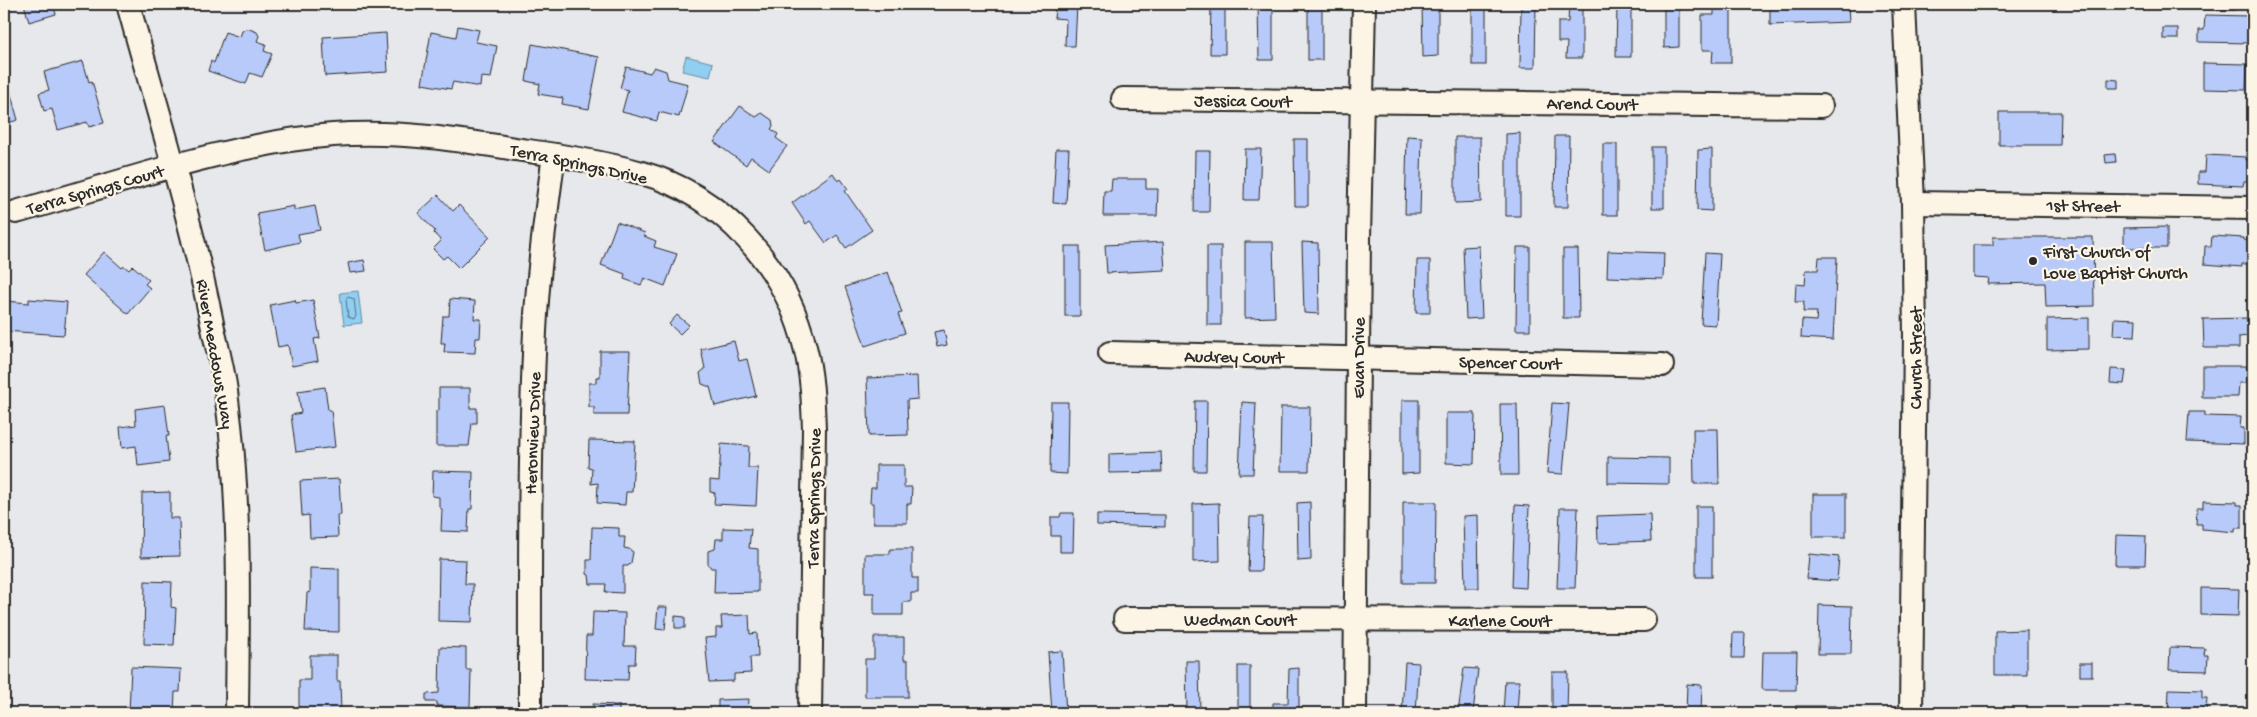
<svg xmlns="http://www.w3.org/2000/svg" width="2257" height="717" viewBox="0 0 2257 717" font-family="'Gochi Hand',sans-serif">
  <style>
    .water { fill: #91cff2; stroke: #688da2 }
    .lines { fill: none; stroke-linecap: round; stroke-linejoin: round }
    .shore { stroke: #546d7b; stroke-width: 1 }
    .building { fill: #b7cafa; stroke: #2b2b2b }
    .minor-casing { stroke: #2b2b2b; stroke-width: 26 }
    .minor { stroke: #fcf5e5; stroke-width: 22 }
    .poi-dot { fill: #2b2b2b; stroke: #fcf5e5; stroke-width: 2 }
    .labels { text-anchor: middle; stroke-width: 4.5; stroke-linejoin: round; paint-order: stroke }
    .street-label { font-size: 18px; fill: #2b2b2b; stroke: #fcf5e5 }
    .poi-label { font-size: 18px; fill: #2b2b2b; stroke: #fcf5e5; text-anchor: start }
  </style>
  <rect width="100%" height="100%" fill="#e7e8eb"/>
  <filter id="ink" filterUnits="userSpaceOnUse"><feTurbulence type="fractalNoise" baseFrequency=".02" numOctaves="2"/><feDisplacementMap in="SourceGraphic" scale="10" xChannelSelector="R" yChannelSelector="G"/><feConvolveMatrix kernelMatrix="1 2 1 2 8 2 1 2 1" color-interpolation-filters="sRGB"/></filter>
  <g filter="url(#ink)">
    <!-- water -->
    <g class="water">
      <path d="M686,56L713,63L710,77L682,71Z"/>
      <path d="M358,291L362,323L344,325L340,293Z"/>
    </g>
    <g class="lines">
      <!-- shore -->
      <path class="shore" d="M348,297L354,299L356,316L354,319L348,317L346,300Z"/>
    </g>
    <!-- building -->
    <g class="building">
      <path d="M24,4H53L56,14L29,22Z"/>
      <path d="M1051,4H1077L1075,46H1065L1066,19L1054,18L1055,9H1051Z"/>
      <path d="M1107,4H1186V5Z"/>
      <path d="M1211,4H1225V54H1210Z"/>
      <path d="M1258,4H1273V60H1259Z"/>
      <rect x="1308" y="4" width="14" height="56"/>
      <path d="M1422,4H1438V56L1423,57Z"/>
      <rect x="1472" y="4" width="14" height="61"/>
      <path d="M1521,4H1536L1535,68H1520Z"/>
      <path d="M1569,4H1582V58H1566L1567,42H1558V22H1568Z"/>
      <path d="M1617,4H1631V57H1616Z"/>
      <path d="M1664,4H1679V47L1664,48Z"/>
      <path d="M1714,4H1731V63H1712L1713,50H1702V15H1714Z"/>
      <path d="M1770,4H1848L1849,22L1770,25Z"/>
      <path d="M2183,4H2244V6H2236L2235,10L2183,9Z"/>
      <path d="M2205,15L2250,16L2253,18V40H2250L2251,43L2199,42V30H2204Z"/>
      <path d="M458,26L479,30L476,42L497,46L491,78L481,77L480,87L453,82L451,89L422,84L431,32L456,37Z"/>
      <path d="M247,28L257,32L259,36L257,41L266,44L264,51L272,54L262,77L250,73L246,84L208,71L211,61L214,63L225,32L240,37L242,31Z"/>
      <rect x="2163" y="28" width="15" height="11"/>
      <path d="M386,33L388,72L325,76L323,37Z"/>
      <path d="M532,44L599,57L589,109L562,104L563,98L538,94L540,84L526,81Z"/>
      <path d="M83,61L89,82L92,81L104,123L89,127L87,122L58,130L52,109L44,111L39,93L49,90L44,72Z"/>
      <path d="M2203,63L2247,64L2246,90L2203,89Z"/>
      <path d="M626,67L650,73L654,67L666,71L668,79L688,84L679,117L659,112L657,121L622,112L628,90L620,88Z"/>
      <path d="M2108,79L2118,80V88H2108Z"/>
      <path d="M8,84L18,120L4,124V86Z"/>
      <path d="M740,106L756,117L762,113L772,120L773,126L771,129L778,134L776,138L787,146L769,170L751,157L746,165L714,142Z"/>
      <path d="M1999,112H2061L2060,145H1999Z"/>
      <path d="M1520,133V216H1506V134Z"/>
      <path d="M1407,136L1422,137L1420,214H1405Z"/>
      <path d="M1555,136H1569L1568,207H1554Z"/>
      <path d="M1455,137H1480L1481,202L1455,203Z"/>
      <path d="M1294,139H1308V206H1295Z"/>
      <rect x="1603" y="144" width="14" height="71"/>
      <rect x="1652" y="147" width="12" height="61"/>
      <path d="M1056,149H1069L1066,204L1053,203Z"/>
      <path d="M1245,149H1261L1259,200H1244Z"/>
      <path d="M1712,149V211L1697,210L1698,150Z"/>
      <path d="M1195,151H1210L1209,212H1194Z"/>
      <path d="M2115,154L2116,162L2106,163L2105,155Z"/>
      <path d="M2206,155L2246,157V160H2252L2251,181H2244L2243,186L2198,184V172H2205Z"/>
      <path d="M833,173L838,181L841,179L848,189L845,191L872,230L846,248L837,235L826,243L810,221L806,224L792,203Z"/>
      <path d="M1112,179H1146V189H1158L1157,216H1103L1104,191H1111Z"/>
      <path d="M438,195L453,211L459,205L490,237L459,268L447,256L443,259L433,249L441,241L434,233L435,231L418,213Z"/>
      <path d="M294,206V210L315,206L320,230L298,234L300,242L265,250L257,213Z"/>
      <path d="M617,222L645,233L644,236L656,241L654,247L677,254L665,286L644,278L641,285L624,279L625,274L601,265Z"/>
      <path d="M2167,227V248H2124V228Z"/>
      <path d="M2212,236L2244,238V240L2251,241L2250,264H2242V267L2204,264L2205,246H2211Z"/>
      <path d="M1993,237H2093L2094,306L2046,307L2045,283L1988,284L1989,278L1973,277V245H1993Z"/>
      <path d="M1163,242L1165,270L1107,273L1105,245Z"/>
      <path d="M1245,242H1273L1275,317L1245,318Z"/>
      <path d="M1302,242L1318,243L1319,314L1304,313Z"/>
      <rect x="1065" y="246" width="15" height="70"/>
      <rect x="1207" y="246" width="14" height="79"/>
      <path d="M1479,246L1482,318L1466,319L1463,247Z"/>
      <path d="M1517,247H1530V330H1516Z"/>
      <path d="M1563,249H1578L1579,318H1563Z"/>
      <path d="M1608,251L1664,253L1663,279L1607,277Z"/>
      <path d="M104,252L122,268L124,266L129,270L133,266L149,280L145,284L150,288L128,314L84,275Z"/>
      <path d="M1705,253L1720,254L1716,325L1701,324Z"/>
      <path d="M1819,257H1837L1833,340L1801,338L1802,320L1816,321L1817,312H1803L1804,302H1795L1796,284L1805,285L1806,270H1818Z"/>
      <path d="M364,260L366,271L350,273L348,263Z"/>
      <path d="M1417,260H1430V313H1416Z"/>
      <path d="M888,272L902,313L898,314L905,333L865,346L845,287Z"/>
      <path d="M29,299L67,302L64,335L4,331L5,301L29,303Z"/>
      <path d="M450,299L475,301L474,319H481L480,338H476L475,353L444,352L445,343H441L443,316H449Z"/>
      <path d="M295,300L296,303L313,300L320,338L314,339L318,361L292,366L288,345L278,347L270,305Z"/>
      <path d="M677,315L689,325L680,334L669,324Z"/>
      <path d="M2089,318V349L2047,350V319Z"/>
      <path d="M2114,318L2136,319L2135,336L2113,335Z"/>
      <path d="M2248,318V336L2239,337V348H2204L2203,319Z"/>
      <path d="M944,330L947,345L937,347L934,332Z"/>
      <path d="M734,341L739,361L747,359L756,396L715,406L710,387L702,384L700,373L705,369L701,349Z"/>
      <path d="M600,351H630L627,415H594V407H589V383H596V377H600Z"/>
      <path d="M2202,366H2247V383H2239L2238,397H2202Z"/>
      <path d="M2111,369L2126,370L2124,384L2110,383Z"/>
      <path d="M917,376L918,399L907,400L908,435L869,436L867,378Z"/>
      <path d="M325,387L328,410H331L335,447L296,452L291,415L301,413L298,391Z"/>
      <path d="M439,388H470V408H477V423H472L469,446H436V410L439,411Z"/>
      <path d="M1402,400H1419V473L1402,474Z"/>
      <path d="M1195,401H1207L1206,471H1194Z"/>
      <path d="M1051,402H1068L1067,474L1050,473Z"/>
      <path d="M1242,402L1256,403L1253,474H1239Z"/>
      <path d="M1552,403L1569,404L1563,474L1547,473Z"/>
      <path d="M1500,404H1517L1518,475H1501Z"/>
      <path d="M165,405L169,436H166L169,462L138,466L136,446L122,448L120,427L136,425L135,409Z"/>
      <path d="M1281,407H1310L1309,471H1280Z"/>
      <path d="M2189,412H2205V416L2241,417L2240,428H2244V444L2187,442Z"/>
      <path d="M1446,413H1475L1474,464L1446,463Z"/>
      <path d="M1693,429H1718L1719,484H1694Z"/>
      <path d="M589,440L635,441L632,492H626L625,505L597,503L598,483L591,484L592,468L588,467Z"/>
      <path d="M721,444L749,446L748,468H758L756,506L714,504L715,493L710,492V480L719,481Z"/>
      <path d="M1161,452L1162,472L1109,473V454Z"/>
      <path d="M1608,457L1669,458V484L1608,483Z"/>
      <path d="M876,465H904V487H912L911,504H907V523H873V503H870L871,488H876Z"/>
      <path d="M433,471L473,472L472,509H469L468,532L441,531L442,509L439,507V497L432,496Z"/>
      <path d="M339,479L341,515H337L338,537L310,538L309,515L302,516L300,481Z"/>
      <path d="M170,492V518H179L180,556L141,557L142,493Z"/>
      <rect x="1813" y="494" width="33" height="43"/>
      <path d="M2203,501L2237,502V505H2242V528H2235V532L2202,529V524H2196L2197,508H2203Z"/>
      <path d="M1310,502L1311,560L1298,561L1297,503Z"/>
      <path d="M1403,502H1436L1435,583H1403Z"/>
      <path d="M1219,503L1220,561L1193,562V504Z"/>
      <path d="M1515,505L1529,506L1526,588L1512,587Z"/>
      <rect x="1696" y="506" width="16" height="71"/>
      <path d="M1560,508H1578L1575,588H1557Z"/>
      <path d="M1061,513H1074L1073,552H1060V536H1051V517H1060Z"/>
      <path d="M1097,514L1165,515V527L1097,525Z"/>
      <path d="M1650,514L1651,541L1598,543L1597,516Z"/>
      <path d="M1478,515L1479,588H1465L1463,516Z"/>
      <path d="M1250,517H1263L1261,571H1248Z"/>
      <path d="M592,527L619,528V537H625L624,548L629,549L633,552L631,563L628,566H623V593L605,592L606,584H590L589,575L587,574V560H591Z"/>
      <path d="M723,528L751,529L749,548L758,549V592L714,593L715,568H711L708,564V551L715,549L716,539H723Z"/>
      <path d="M2116,535L2146,536L2145,565H2115Z"/>
      <path d="M890,549H912V578H918V593H911V602H903V615H874V593H865V554H890Z"/>
      <path d="M1809,554L1839,557L1837,581L1807,579Z"/>
      <path d="M439,559L466,560L465,584H473L472,622L438,621Z"/>
      <path d="M310,568L339,569V632L305,631L307,593L310,592Z"/>
      <path d="M145,581L172,582L171,607L176,608L174,645L144,644Z"/>
      <path d="M2201,588L2239,589L2238,616L2201,615Z"/>
      <path d="M1819,605L1852,606L1851,654H1818Z"/>
      <path d="M658,607H667L665,630L656,629Z"/>
      <path d="M593,612L625,613L624,646H636L635,664H629L628,680L585,679L586,636H592Z"/>
      <path d="M749,615L750,634L757,633L758,657H750L751,673L734,674V681L709,682L705,638L716,637V628H722L721,616Z"/>
      <path d="M675,616L685,617V628H675Z"/>
      <path d="M2027,630V675H1995V631Z"/>
      <path d="M1733,633H1745L1744,658H1732Z"/>
      <path d="M874,637H904V660H908V697H865V659H874Z"/>
      <path d="M440,647L466,648V670H471L470,707L437,706V702H426V694L439,693Z"/>
      <path d="M2170,647L2205,648L2204,655H2208L2207,671L2169,670Z"/>
      <path d="M1062,651L1066,713H1052L1048,652Z"/>
      <path d="M1763,652H1797L1796,690H1762Z"/>
      <path d="M310,655H337V681H340L341,712L299,713V680H310Z"/>
      <path d="M1186,661H1199L1200,713H1187Z"/>
      <path d="M1405,662L1419,663L1416,713H1402Z"/>
      <rect x="2080" y="663" width="12" height="13"/>
      <rect x="1238" y="666" width="12" height="47"/>
      <path d="M131,667L181,669L180,692H175L174,713H129Z"/>
      <path d="M1299,668V713H1273V703H1288L1289,669Z"/>
      <path d="M1464,668L1478,669L1473,713H1458Z"/>
      <path d="M1552,672H1568L1567,713H1552Z"/>
      <path d="M1505,681H1519L1517,713H1503Z"/>
      <path d="M1687,684L1702,685L1701,713H1686Z"/>
      <path d="M2169,689L2202,690V698H2207L2206,713H2168Z"/>
      <path d="M749,699L748,713H718V700Z"/>
      <path d="M593,704L619,705V713H593Z"/>
      <rect x="1796" y="706" width="40" height="7"/>
    </g>
    <g class="lines">
      <!-- minor casing -->
      <g class="minor-casing">
        <g id="minor">
          <path d="M128,4C158,113 192,221 214,333C219,355 225,377 227,400C241,504 238,608 237,713"/>
          <path d="M1904,4L1913,203L1915,334L1911,713"/>
          <path d="M1123,99L1821,106"/>
          <path d="M1913,203L2253,208"/>
          <path d="M16,212C116,184 229,143 333,135C397,130 460,140 522,150C562,156 603,162 642,173C722,195 786,267 805,347C812,374 813,401 814,429L810,713"/>
          <path d="M1110,353L1662,365"/>
          <path d="M1125,619L1644,620"/>
          <path d="M530,713C530,586 529,458 535,331C538,272 546,213 554,155"/>
          <path d="M1355,713L1359,238L1364,4"/>
        </g>
      </g>
      <!-- minor -->
      <use href="#minor" class="minor"/>
    </g>
  </g>
  <!-- markers -->
  <circle class="poi-dot" cx="2033" cy="261" r="5"/>
  <g class="labels">
    <!-- street labels -->
    <g class="street-label">
      <text transform="translate(1243 100) rotate(1)" y="6">Jessica Court</text>
      <text transform="translate(1592 103) rotate(1)" y="6">Arend Court</text>
      <text transform="translate(579 163) rotate(12)" y="6">Terra Springs Drive</text>
      <text transform="translate(95 189) rotate(-16)" y="6">Terra Springs Court</text>
      <text transform="translate(2083 205) rotate(1)" y="6">1st Street</text>
      <text transform="translate(216 354) rotate(80)" y="6">River Meadows Way</text>
      <text transform="translate(1234 356) rotate(1)" y="6">Audrey Court</text>
      <text transform="translate(1358 358) rotate(-90)" y="6">Evan Drive</text>
      <text transform="translate(1915 358) rotate(-90)" y="6">Church Street</text>
      <text transform="translate(1510 362) rotate(1)" y="6">Spencer Court</text>
      <text transform="translate(532 433) rotate(-88)" y="6">Heronview Drive</text>
      <text transform="translate(813 498) rotate(-89)" y="6">Terra Springs Drive</text>
      <text x="1240" y="625">Wedman Court</text>
      <text x="1500" y="626">Karlene Court</text>
    </g>
    <!-- poi labels -->
    <g class="poi-label">
      <text x="2043" y="257">First Church of<tspan x="2043" dy="21">Love Baptist Church</tspan></text>
    </g>
  </g>
  <!-- margin -->
  <rect width="2257" height="717" fill="none" stroke="#fcf5e5" stroke-width="20"/>
  <rect x="10" y="10" width="2237" height="697" fill="none" stroke="#2b2b2b" stroke-width="2" filter="url(#ink)"/>
</svg>
